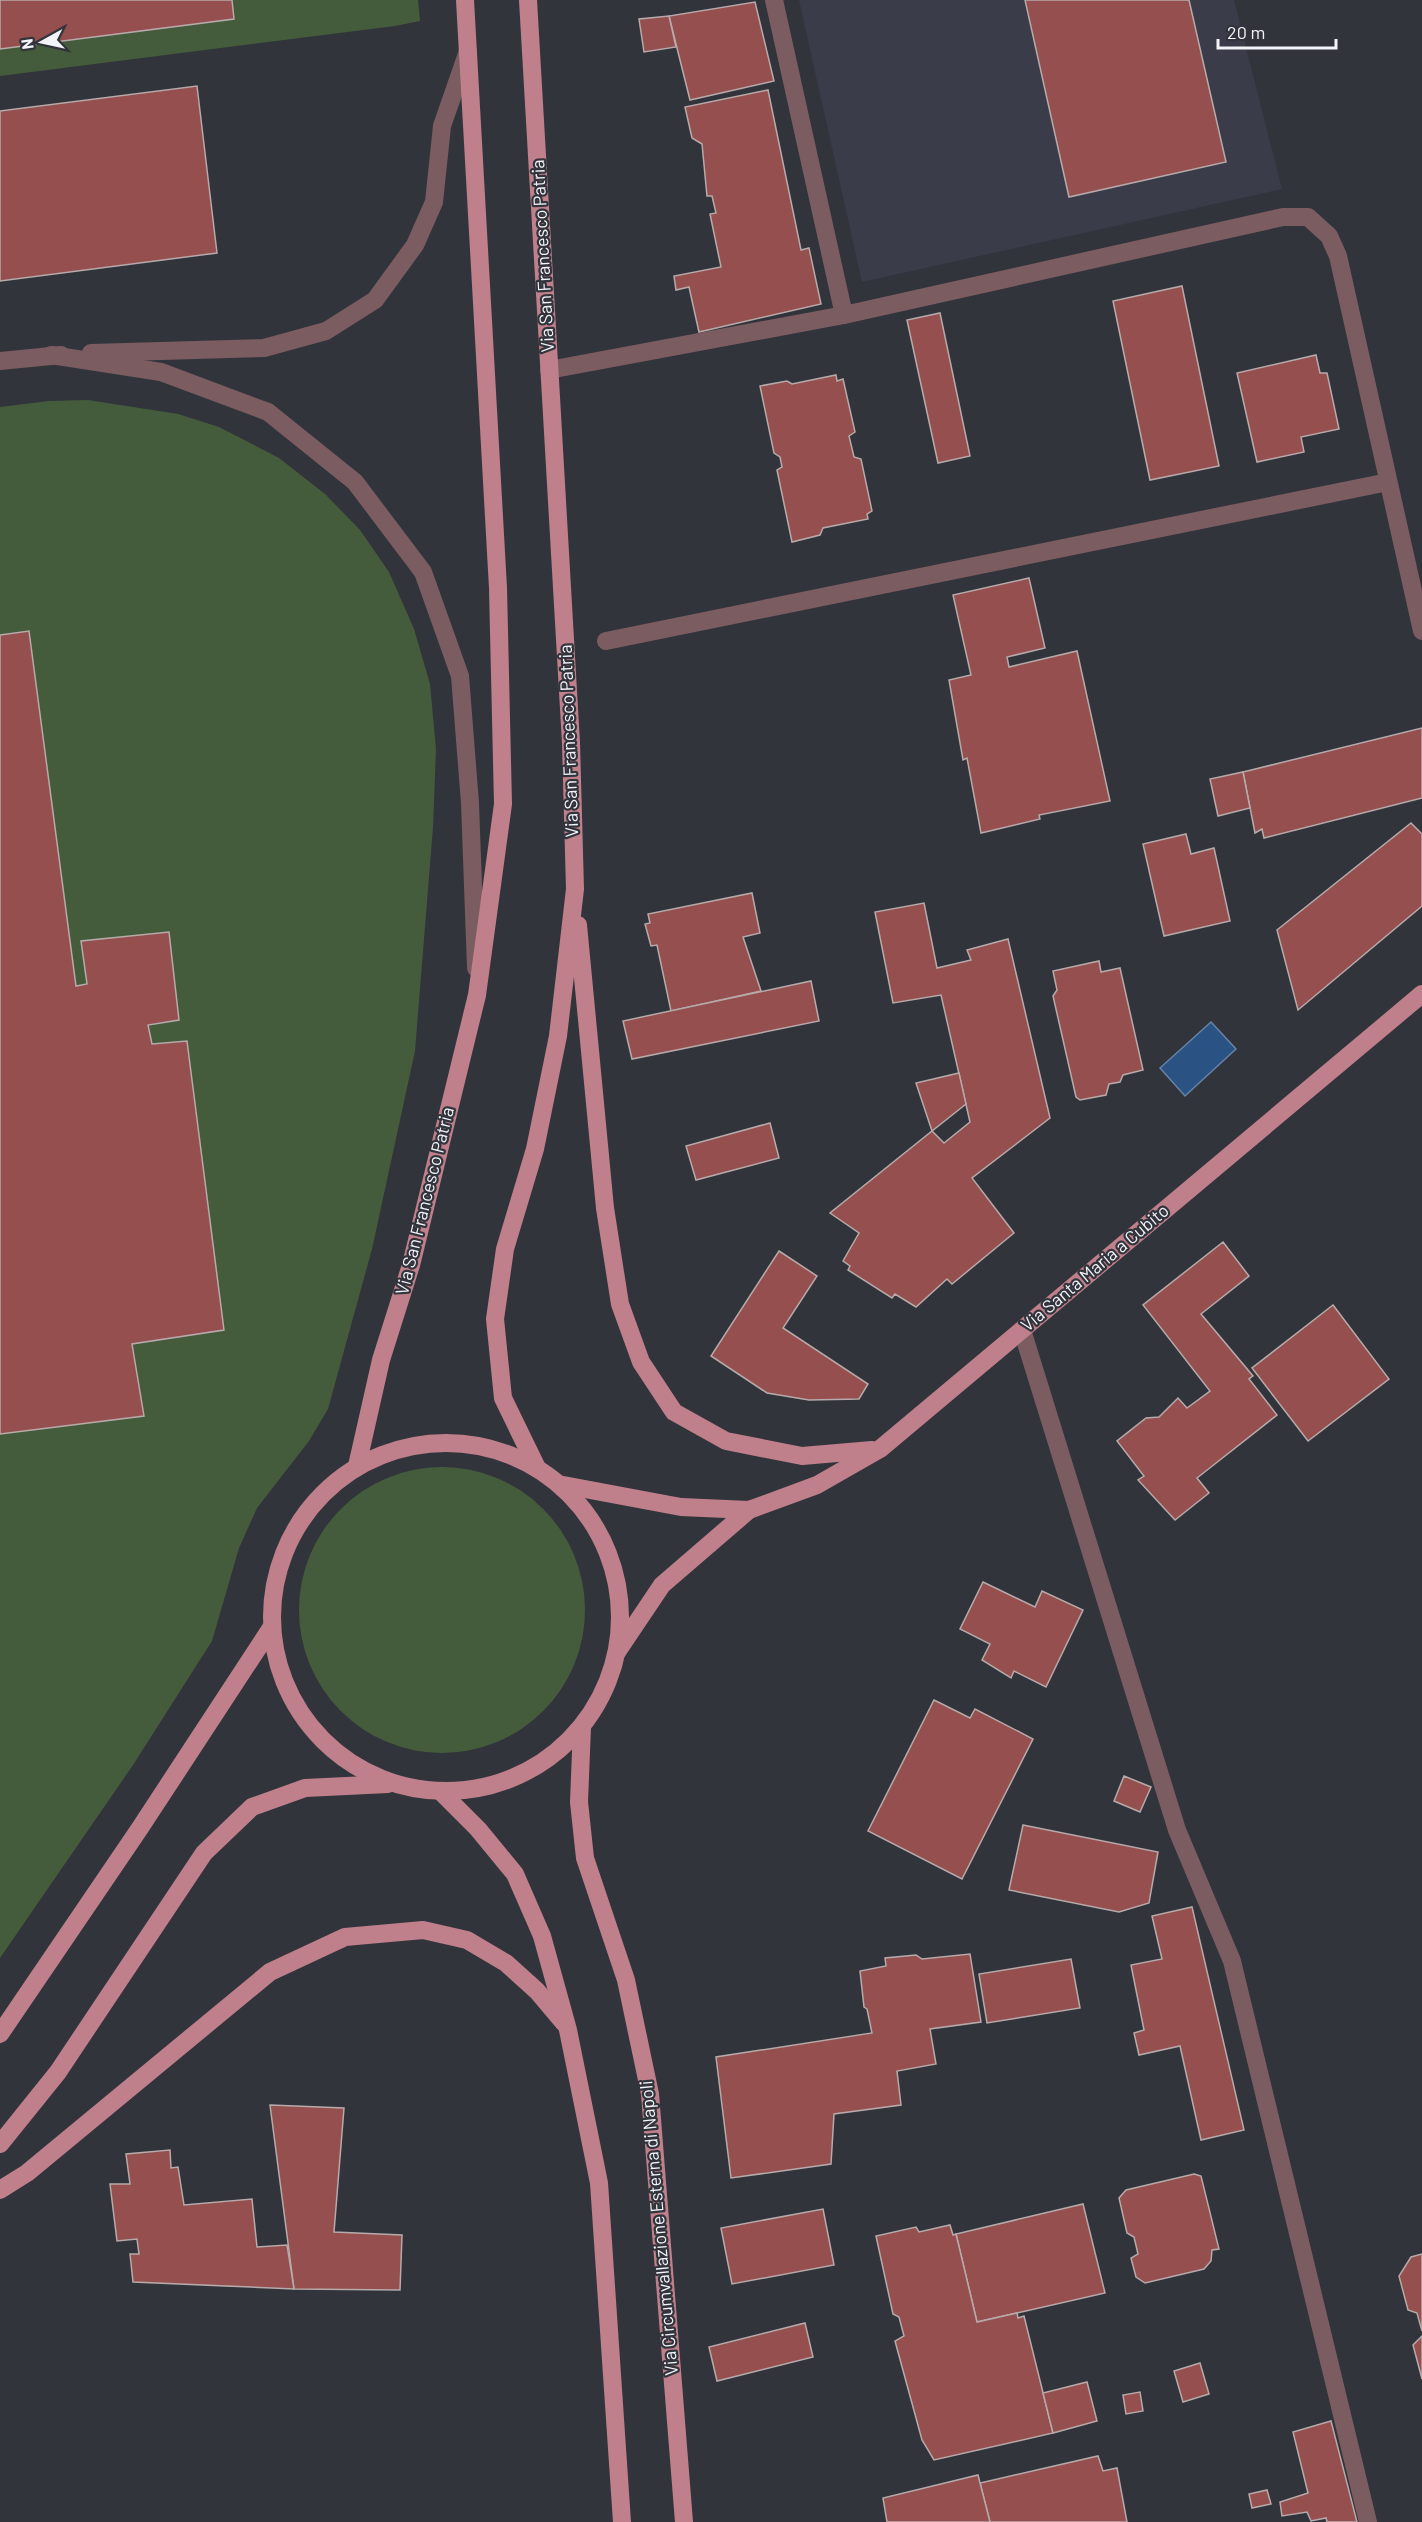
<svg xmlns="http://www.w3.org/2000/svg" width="1422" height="2522" viewBox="0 0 1422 2522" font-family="Barlow,sans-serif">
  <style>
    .built { fill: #3a3c4a }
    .green { fill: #445c3b }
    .water { fill: #2a5384; stroke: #6683a7; stroke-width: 1.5 }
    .building { fill: #954f4f; stroke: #b7aaaa; stroke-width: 1.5 }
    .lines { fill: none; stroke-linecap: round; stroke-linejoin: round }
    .minor { stroke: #7b5c60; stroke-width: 18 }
    .major { stroke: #c0808b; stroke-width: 18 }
    .labels { text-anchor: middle; stroke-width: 4.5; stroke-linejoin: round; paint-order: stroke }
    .street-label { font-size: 18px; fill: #f3f4fa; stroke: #32343c }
  </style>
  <rect width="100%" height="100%" fill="#32343c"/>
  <!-- built -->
  <path class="built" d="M799,0H1234L1282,189L862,282Z"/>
  <!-- green -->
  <g class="green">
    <path d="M0,0H418L420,21L395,26L0,76Z"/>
    <path d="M88,400L178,414L219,427L279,458L325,494L360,530L389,572L414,629L430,684L436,749L433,827L415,1051L372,1249L328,1409L309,1441L257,1508L239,1548L212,1641L133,1765L0,1958V407L49,401Z"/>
    <circle cx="442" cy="1610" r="143"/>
  </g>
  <!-- water -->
  <path class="water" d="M1211,1022L1236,1049L1185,1096L1160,1068Z"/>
  <!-- building -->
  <g class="building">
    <path d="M0,0H232L234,19L0,49Z"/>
    <path d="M1025,0H1189L1226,162L1069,197Z"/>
    <path d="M755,2L774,81L690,100L669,16Z"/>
    <path d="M669,16L676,47L644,52L639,19Z"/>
    <path d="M197,86L217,253L0,281V111Z"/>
    <path d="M768,90L801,250L809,248L821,304L699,332L689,287L676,290L674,276L721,267L710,214L716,213L712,196H707L702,144L692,138L685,107Z"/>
    <path d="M1182,286L1219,466L1150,480L1113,301Z"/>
    <path d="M940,313L970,456L938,463L907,320Z"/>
    <path d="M1316,355L1320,373H1327L1339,429L1301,437L1304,452L1257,462L1237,373Z"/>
    <path d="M836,375L837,381L843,379L855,432L849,436L854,457L861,459L872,511L867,514L868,519L823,528L820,535L792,542L777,470L782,467L780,457L774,453L760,386L787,381L792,384Z"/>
    <path d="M1029,578L1045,648L1007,657L1009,667L1077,651L1110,801L1039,815L1040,819L981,833L967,758L963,760L949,680L971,675L953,595Z"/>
    <path d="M29,631L76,986L87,984L81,941L169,932L179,1020L148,1025L152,1044L187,1041L224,1330L132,1344L144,1416L0,1434V635Z"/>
    <path d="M1422,728V798L1264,838L1262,829L1255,833L1243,772Z"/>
    <path d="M1243,772L1250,808L1218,816L1210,779Z"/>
    <path d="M1411,823L1422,834V906L1298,1010L1277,930Z"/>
    <path d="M1186,834L1191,854L1214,848L1230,921L1164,936L1143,844Z"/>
    <path d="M752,893L760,933L743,937L761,991L671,1011L657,945L651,946L645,924L650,923L648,914Z"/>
    <path d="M924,903L937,968L971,960L967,950L1008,939L1050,1118L972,1178L1014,1233L952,1284L947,1279L916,1307L895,1294L892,1298L848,1270L850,1266L843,1261L859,1233L830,1213L932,1131L944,1143L970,1122L941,995L893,1003L875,912Z"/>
    <path d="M1099,961L1101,972L1120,968L1143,1070L1123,1075L1120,1082L1109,1084L1106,1095L1080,1100L1076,1097L1053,996L1057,990L1053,971Z"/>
    <path d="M811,981L819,1021L632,1059L623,1021Z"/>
    <path d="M959,1073L966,1104L932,1131L916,1083Z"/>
    <path d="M770,1123L779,1158L696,1180L686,1146Z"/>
    <path d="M1223,1242L1249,1276L1201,1314L1253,1376L1249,1379L1277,1415L1197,1478L1209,1493L1175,1520L1138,1480L1144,1476L1117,1441L1146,1418L1159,1417L1178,1398L1187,1408L1210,1391L1143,1305Z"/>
    <path d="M779,1251L817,1276L783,1328L868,1384L859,1399L809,1400L767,1393L711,1356Z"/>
    <path d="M1333,1305L1389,1379L1308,1441L1252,1368Z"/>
    <path d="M983,1582L1035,1607L1042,1591L1083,1610L1046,1687L1014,1671L1011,1678L982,1660L990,1644L960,1629Z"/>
    <path d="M934,1700L970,1718L975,1709L1033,1739L962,1879L868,1831Z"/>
    <path d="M1124,1776L1151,1787L1140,1812L1114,1801Z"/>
    <path d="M1023,1825L1158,1852L1149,1903L1119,1912L1009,1890Z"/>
    <path d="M1192,1907L1244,2130L1201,2140L1180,2046L1139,2055L1134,2033L1144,2030L1131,1965L1162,1959L1152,1916Z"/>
    <path d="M970,1954L981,2022L930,2029L936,2064L897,2071L901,2105L834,2114L831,2164L731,2178L716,2057L872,2033L867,2009L864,2007L860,1971L886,1966L885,1958L916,1955L922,1959Z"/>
    <path d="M1071,1959L1080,2008L987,2023L979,1974Z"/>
    <path d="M270,2105L344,2108L334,2232L402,2235L400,2290L294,2289Z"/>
    <path d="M170,2150L171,2168L178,2167L184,2205L252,2199L257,2247L287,2245L294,2289L133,2282L130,2254H139L137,2239L117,2241L110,2184H130L126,2154Z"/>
    <path d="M1194,2174L1201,2176L1219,2249L1212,2250L1211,2261L1204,2269L1145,2283L1136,2277L1131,2258L1138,2254L1134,2237L1127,2233L1119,2198L1126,2190Z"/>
    <path d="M1083,2204L1105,2293L977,2322L956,2234Z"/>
    <path d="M823,2209L834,2265L732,2284L721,2228Z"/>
    <path d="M950,2225L953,2235L956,2234L977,2322L1017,2313L1018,2318L1024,2316L1053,2433L934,2460L922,2440L895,2341L904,2336L899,2317L893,2314L876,2236L916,2227L919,2232Z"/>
    <path d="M1422,2254V2331L1417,2313L1408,2310L1399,2276L1411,2257Z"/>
    <path d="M805,2323L813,2357L717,2381L709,2347Z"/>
    <path d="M1422,2336V2379L1413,2345Z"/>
    <path d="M1200,2363L1209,2394L1183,2402L1174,2371Z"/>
    <path d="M1087,2382L1097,2421L1053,2433L1043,2393Z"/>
    <path d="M1140,2392L1143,2411L1126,2414L1123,2395Z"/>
    <path d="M1331,2421L1357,2522H1327L1326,2518L1311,2521L1307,2512L1282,2516L1280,2502L1308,2493L1293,2432Z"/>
    <path d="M1098,2456L1103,2471L1117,2468L1127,2522H990L980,2483Z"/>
    <path d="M978,2475L990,2522H887L883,2498Z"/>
    <path d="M1267,2490L1271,2504L1252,2508L1249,2494Z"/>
  </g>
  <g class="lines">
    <!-- minor -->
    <g class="minor">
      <path d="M774,0L844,315"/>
      <path d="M91,353L264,348L326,331L375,300L415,245L434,202L442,126L468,51"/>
      <path d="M51,355L161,372L268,412L355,482L423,572L460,676L470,803L476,968"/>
      <path d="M0,361L61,355"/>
      <path d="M549,370L844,315L1283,217H1308L1329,236L1338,256L1422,631"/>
      <path d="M606,641L1388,482"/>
      <path d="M1022,1330L1177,1830L1232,1961L1368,2522"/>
    </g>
    <!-- major -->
    <g class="major">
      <path d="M528,0L571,743L575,889L558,1036L535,1149L505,1249L495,1319L503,1398L537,1468"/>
      <path d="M578,925L605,1208L620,1304L641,1362L674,1412L726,1441L802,1456L872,1450"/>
      <circle cx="446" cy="1617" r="174"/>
      <path d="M357,1466L381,1360L411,1265L477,995L503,804L498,588L465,0"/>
      <path d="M558,1484L681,1507L749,1510L817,1485L880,1449L1422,994"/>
      <path d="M617,1652L662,1585L749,1510"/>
      <path d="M582,1727L579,1802L585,1858L626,1980L650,2094L684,2522"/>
      <path d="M442,1793L478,1829L515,1874L542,1936L568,2030L599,2183L622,2522"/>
      <path d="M0,2034L140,1828L271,1628"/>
      <path d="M0,2144L58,2072L204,1853L252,1807L305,1788L388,1784"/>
      <path d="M0,2190L27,2173L270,1972L345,1937L423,1930L467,1940L506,1963L537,1991L564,2023"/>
    </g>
  </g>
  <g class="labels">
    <!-- street labels -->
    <g class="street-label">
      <text transform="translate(543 256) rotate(-93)" y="6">Via San Francesco Patria</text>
      <text transform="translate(569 741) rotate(-92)" y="6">Via San Francesco Patria</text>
      <text transform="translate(425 1201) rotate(-76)" y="6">Via San Francesco Patria</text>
      <text transform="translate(1095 1268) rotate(-40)" y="6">Via Santa Maria a Cubito</text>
      <text transform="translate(659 2228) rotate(-95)" y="6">Via Circumvallazione Esterna di Napoli</text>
    </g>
  </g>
  <!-- north arrow -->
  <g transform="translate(42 42) rotate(262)" stroke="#32343c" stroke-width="4.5" paint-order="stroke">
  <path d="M0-4.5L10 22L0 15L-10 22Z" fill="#f3f4fa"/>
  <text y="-9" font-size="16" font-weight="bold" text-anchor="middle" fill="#f3f4fa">N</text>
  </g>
  <!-- scale -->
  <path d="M1218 39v9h118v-9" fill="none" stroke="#f3f4fa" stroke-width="3"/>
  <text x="1227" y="39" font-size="18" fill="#f3f4fa" stroke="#32343c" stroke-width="4.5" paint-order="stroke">20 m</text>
</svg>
